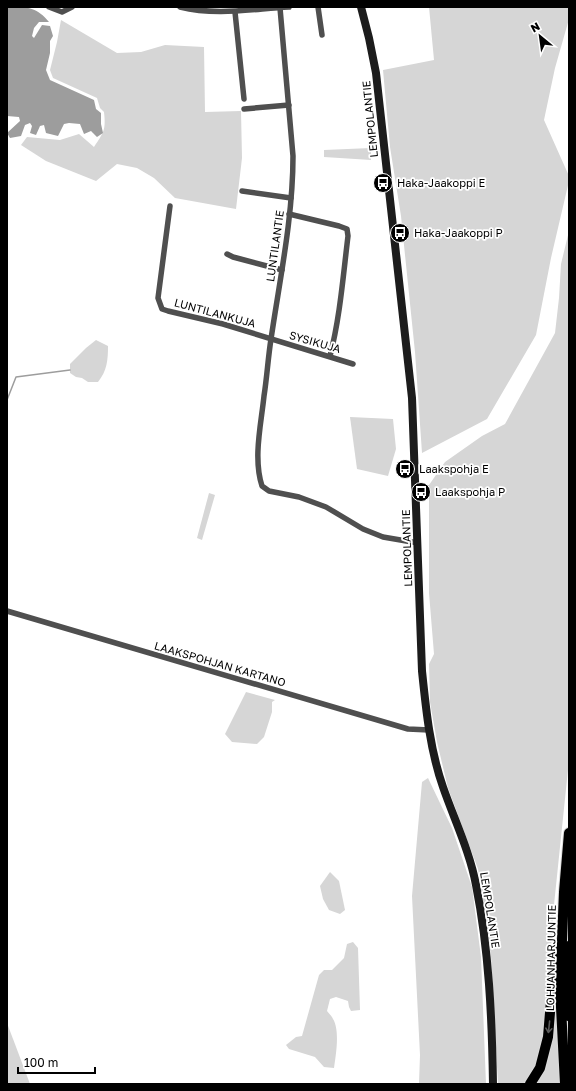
<svg xmlns="http://www.w3.org/2000/svg" width="576" height="1091" viewBox="0 0 576 1091" font-family="'Golos Text',sans-serif">
  <style>
    .green { fill: #d6d6d6 }
    .water { fill: #9d9d9d }
    .lines { fill: none; stroke-linecap: round; stroke-linejoin: round }
    .stream { stroke: #9d9d9d; stroke-width: 1.5 }
    .highway-casing { stroke: #dbdbdb; stroke-width: 12 }
    .street { stroke: #4f4f4f; stroke-width: 5.5 }
    .secondary { stroke: #1c1c1c; stroke-width: 8 }
    .highway { stroke: #000; stroke-width: 10 }
    .oneway { stroke: #595959 }
    .labels { text-anchor: middle; stroke-width: 3.5; stroke-linejoin: round; paint-order: stroke }
    .street-label { font-size: 11px; fill: #000; stroke: #fff }
    .poi-label { font-size: 11px; fill: #000; stroke: #fff; text-anchor: start }
  </style>
  <rect width="100%" height="100%" fill="#fff"/>
  <!-- green -->
  <g class="green">
    <path d="M429,7H569V19L555,68L544,120L569,176V181L551,258L536,335L487,419L422,453L415,352L401,216L390,147L383,70L434,60Z"/>
    <path d="M61,20L117,53L141,52L165,45L204,47L205,112L241,111L242,158L236,209L175,198L154,178L137,168L117,164L96,181L46,161L21,145L27,137L60,140L79,134L94,147C104,132 106,130 104,112L100,108L97,98L53,78L50,70L57,42Z"/>
    <path d="M371,148V160L324,157V150Z"/>
    <path d="M569,231V760L554,905L547,1015L541,1057L525,1084H498L491,956L478,869L448,788L437,742L430,702L429,664L434,654L429,593V485L445,462L482,436L505,424L555,333L559,298L561,264Z"/>
    <path d="M96,340L108,346C108,360 107,371 98,382H88L82,378L76,377L70,373V364L86,348Z"/>
    <path d="M350,417L393,419L396,449L388,476L357,469Z"/>
    <path d="M209,493L215,495L202,540L197,538Z"/>
    <path d="M246,692L275,700L272,702V712L264,737L257,744L232,742L225,734Z"/>
    <path d="M428,778L452,828L472,887L481,957L486,1084H419L420,1055L412,896L422,782Z"/>
    <path d="M330,872L339,881L345,910L340,914L329,910L323,899L320,886Z"/>
    <path d="M353,942L358,948L360,1010L351,1011L349,1007L348,1001L336,997L330,999L327,1011C329,1014 332,1016 333,1019C340,1030 336,1055 334,1068L324,1067L315,1057L289,1049L286,1045L296,1037L302,1036L319,975L324,970H332L344,958L347,944Z"/>
    <path d="M556,984L561,1084H533Z"/>
    <path d="M7,1023L30,1084H7Z"/>
  </g>
  <!-- water -->
  <path class="water" d="M8,7C26,7 36,6 49,22H39L34,28L32,36L34,38L42,25L50,26L53,36L50,41V53L46,70L50,80L94,100L96,109L101,113V124L103,133L97,137L91,131L84,134L80,124L69,123L64,124L58,136L46,133L44,125L40,126L36,135L30,133L32,126L30,123L25,125L21,136L10,138L7,133L20,121L19,117L7,116V9Z"/>
  <g class="lines">
    <!-- stream -->
    <path class="stream" d="M7,400L16,377L70,370"/>
    <!-- highway casing -->
    <g class="highway-casing">
      <g id="highway">
        <path d="M568,1016L569,946"/>
        <path d="M530,1084L540,1068L548,1037L555,951"/>
        <path d="M565,1084L560,988L564,892L569,833"/>
      </g>
    </g>
    <!-- street -->
    <g class="street">
      <path d="M49,7L62,12L72,7"/>
      <path d="M180,7C216,16 252,9 289,7"/>
      <path d="M318,7L322,35"/>
      <path d="M280,8L293,156C293,217 280,278 271,339C268,358 267,377 264,396C261,425 253,458 262,486L269,491L299,497L326,507L363,529L383,537L418,543"/>
      <path d="M235,12L244,99"/>
      <path d="M244,109L289,105"/>
      <path d="M242,191L291,198"/>
      <path d="M170,206L158,298L162,309L168,311L223,324L353,364"/>
      <path d="M289,214L339,226L347,229L348,236C343,277 340,317 330,356"/>
      <path d="M227,254L233,257L282,270"/>
      <path d="M7,611L408,729L429,730"/>
    </g>
    <!-- secondary -->
    <path class="secondary" d="M361,7L369,38L376,73L412,398L422,671C426,710 430,750 443,787C454,819 470,852 476,885C489,950 492,1018 493,1084"/>
    <!-- highway -->
    <use href="#highway" class="highway"/>
  </g>
  <!-- one-way arrows -->
  <defs><path id="oneway-shaft" d="M-6 0H5M1.5-3L5.5 0L1.5 3" fill="none" stroke-width="1.6" stroke-linecap="round" stroke-linejoin="round"/></defs>
  <use class="oneway" href="#oneway-shaft" transform="translate(549 1027) rotate(96)"/>
  <!-- icons -->
  <defs>
    <g id="bus-disc" transform="scale(1)"><circle r="9.5" fill="#000" stroke="#fff"/><path d="M-5-6H5V4H4V6H2V4H-2V6H-4V4H-5ZM-3.5-4V0h7V-4ZM-3.5 1.2v1.5H-2V1.2ZM2 1.2v1.5H3.5V1.2Z" fill="#fff"/></g>
  </defs>
  <g fill-rule="evenodd">
    <use href="#bus-disc" x="383" y="183"/>
    <use href="#bus-disc" x="400" y="233"/>
    <use href="#bus-disc" x="405" y="469"/>
    <use href="#bus-disc" x="421" y="492"/>
  </g>
  <g class="labels">
    <!-- street labels -->
    <g class="street-label">
      <text transform="translate(370 119) rotate(-96)" y="4">LEMPOLANTIE</text>
      <text transform="translate(275 246) rotate(-82)" y="4">LUNTILANTIE</text>
      <text transform="translate(215 313) rotate(15)" y="4">LUNTILANKUJA</text>
      <text transform="translate(315 342) rotate(16)" y="4">SYSIKUJA</text>
      <text transform="translate(407 548) rotate(-92)" y="4">LEMPOLANTIE</text>
      <text transform="translate(220 664) rotate(16)" y="4">LAAKSPOHJAN KARTANO</text>
      <text transform="translate(490 910) rotate(81)" y="4">LEMPOLANTIE</text>
      <text transform="translate(551 958) rotate(-89)" y="4">LOHJANHARJUNTIE</text>
    </g>
    <!-- poi labels -->
    <g class="poi-label">
      <text x="397" y="187">Haka-Jaakoppi E</text>
      <text x="414" y="237">Haka-Jaakoppi P</text>
      <text x="419" y="473">Laakspohja E</text>
      <text x="435" y="496">Laakspohja P</text>
    </g>
  </g>
  <!-- border -->
  <rect width="576" height="1091" fill="none" stroke="#000000" stroke-width="16"/>
  <!-- north arrow -->
  <g transform="translate(540 36) rotate(331)" stroke="#ffffff" stroke-width="3" paint-order="stroke">
  <path d="M0-3L7 15L0 10L-7 15Z" fill="#000000"/>
  <text y="-6" font-size="11" font-weight="bold" text-anchor="middle" fill="#000000">N</text>
  </g>
  <!-- scale -->
  <path d="M18 1067v6h77v-6" fill="none" stroke="#000000" stroke-width="2"/>
  <text x="24" y="1067" font-size="12" fill="#000000" stroke="#ffffff" stroke-width="3" paint-order="stroke">100 m</text>
</svg>
